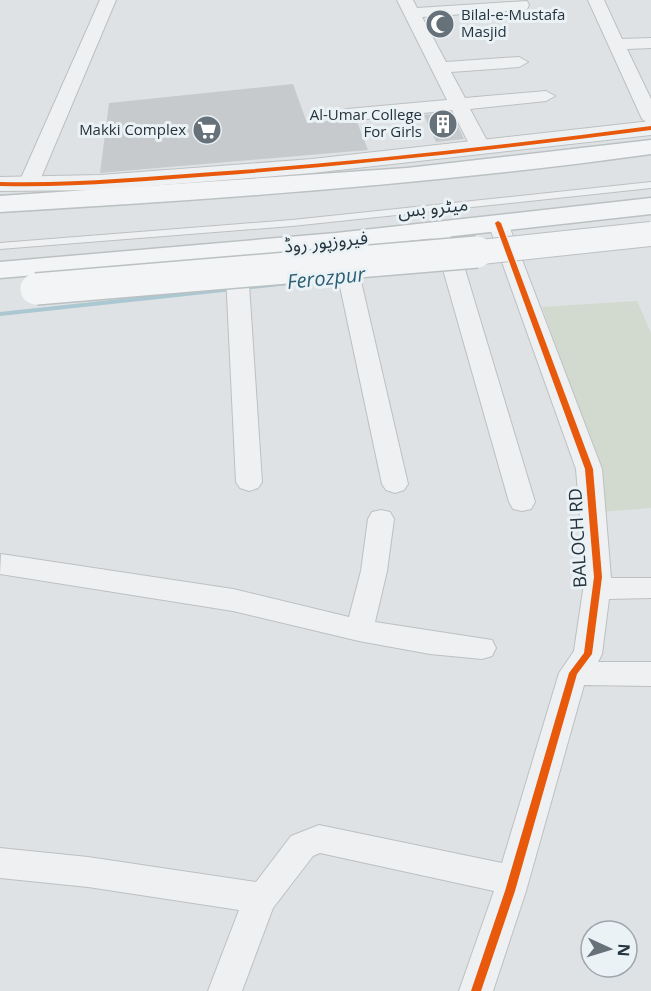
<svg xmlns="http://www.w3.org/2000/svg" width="651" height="991" viewBox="0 0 651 991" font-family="'Open Sans','Noto Sans Arabic',sans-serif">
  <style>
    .green { fill: #d2d9cf }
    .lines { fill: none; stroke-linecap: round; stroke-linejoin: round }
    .stream { fill: #aac7d2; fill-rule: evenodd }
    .building { fill: #c7cacc }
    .service-casing { stroke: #bdc0c2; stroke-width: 2 }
    .minor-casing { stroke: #bdc0c2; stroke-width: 2 }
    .tertiary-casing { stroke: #bdc0c2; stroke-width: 2 }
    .primary-casing { stroke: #bbc0c2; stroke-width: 3 }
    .service { fill: #eef0f1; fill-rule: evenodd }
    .minor { fill: #eef0f1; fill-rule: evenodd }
    .tertiary { fill: #eef0f1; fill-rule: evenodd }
    .primary { fill: #f3f4f5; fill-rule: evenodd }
    .primary-bridge-far1-casing { stroke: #bbc0c2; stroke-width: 26; stroke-linecap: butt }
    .primary-bridge-casing { stroke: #bbc0c2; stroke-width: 34; stroke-linecap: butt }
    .primary-bridge-far1 { stroke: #f3f4f5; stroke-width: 24 }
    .primary-bridge { stroke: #f3f4f5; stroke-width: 31 }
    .cycleway-casing { stroke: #ebf2f5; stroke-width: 3 }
    .cycleway { fill: #e8590c; fill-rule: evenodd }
    .labels { text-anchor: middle; stroke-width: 6; stroke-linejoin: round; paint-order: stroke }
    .far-poi-label { font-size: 15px; fill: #25343f; stroke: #ebf2f5; text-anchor: end }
    .street-label { font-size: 18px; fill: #25343f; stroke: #ebf2f5 }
    .water-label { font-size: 20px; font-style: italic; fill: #2c5e75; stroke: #ebf2f5 }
  </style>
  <rect width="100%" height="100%" fill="#dfe2e4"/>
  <!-- green -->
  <path class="green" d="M637,301L651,333V508L600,512L602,475L542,307Z"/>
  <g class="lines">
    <!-- stream -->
    <path class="stream" d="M287,281H289V285L0,316V312Z"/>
  </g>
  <!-- building -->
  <g class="building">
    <path d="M293,84L307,123L338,120L357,122L368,150L100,173L109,103Z"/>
    <path d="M451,112L464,139L436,142L424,115Z"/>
  </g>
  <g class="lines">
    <!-- service casing -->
    <g class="service-casing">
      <path id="service" d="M651,182V188L292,226L0,249V243L292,220Z"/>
    </g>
    <!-- minor casing -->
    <g class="minor-casing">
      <g id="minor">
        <path d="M100,0H116L38,185L35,189H21L18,185Z"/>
        <path d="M397,0H413L417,8L527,1L529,5L527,9L521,10L422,17L446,62L519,57L528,62L519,67L451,72L465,98L546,91L555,96L546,101L470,109L491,148L481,154L471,148L452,110L347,121L340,119L338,115L340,111L347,109L447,100Z"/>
        <path d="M588,0H604L622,39L651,38V48L627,49L651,99V125L642,119Z"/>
        <path d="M498,217L505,219L508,223L602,469L611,578H651V598L609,599L602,654L598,662H651V686L584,685L526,891L493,991H459L494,891L320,853L313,856L273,908L242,991H208L239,910L88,887L0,878V848L88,857L256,882L291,836L319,825L502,863L559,673L574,651L585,577L576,469L488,223L491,219Z"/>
        <path d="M438,224L445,226L448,230L464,266L535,502L531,509L522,511L513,509L509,502L442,266L428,230L431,226Z"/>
        <path d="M339,241L346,243L360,277L408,484L404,490L395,493L386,490L382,484L338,277L329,247L332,243Z"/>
        <path d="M236,248L243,250L247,254L262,482L258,488L249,491L240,488L236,482L225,254L229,250Z"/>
        <path d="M381,510L390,512L394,519L387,571L375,622L492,640L496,648L492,656L482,659L430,654L359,641L233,611L0,574L1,554L233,589L349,617L361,571L368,519L372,512Z"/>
      </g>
    </g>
    <!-- tertiary casing -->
    <g class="tertiary-casing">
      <path id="tertiary" d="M651,121V135L312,173L100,190L0,191V177L100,175L312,159Z"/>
    </g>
    <!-- primary casing -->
    <g class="primary-casing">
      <g id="primary">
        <path d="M651,140V154C435,184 218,199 0,212V196L407,168Z"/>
        <path d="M651,198V214L336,249L0,278V262L336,233Z"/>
      </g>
    </g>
    <!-- service -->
    <use href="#service" class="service"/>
    <!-- minor -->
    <use href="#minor" class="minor"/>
    <!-- tertiary -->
    <use href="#tertiary" class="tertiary"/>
    <!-- primary -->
    <use href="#primary" class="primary"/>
    <!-- primary-bridge-far1 casing -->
    <g class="primary-bridge-far1-casing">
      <path id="primary-bridge-far1" d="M462,254L651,234"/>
    </g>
    <!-- primary-bridge casing -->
    <g class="primary-bridge-casing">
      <path id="primary-bridge" d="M36,289L477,252"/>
    </g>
    <!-- primary-bridge-far1 -->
    <use href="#primary-bridge-far1" class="primary-bridge-far1"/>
    <!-- primary-bridge -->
    <use href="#primary-bridge" class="primary-bridge"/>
    <!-- cycleway casing -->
    <g class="cycleway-casing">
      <g id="cycleway">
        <path d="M651,126V130C505,149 360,165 213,176C142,181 71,188 0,186V182C71,184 142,177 213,172C360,162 505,145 651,126Z"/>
        <path d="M498,221L501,223L593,469L602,577L592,654L577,674L515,891L481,991H471L505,891L569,673L584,653L594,577L585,469L495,223Z"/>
      </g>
    </g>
    <!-- cycleway -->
    <use href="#cycleway" class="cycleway"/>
  </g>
  <!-- icons -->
  <defs>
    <g id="mosque-disc" transform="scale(1.5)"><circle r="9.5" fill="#667179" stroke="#ebf2f5"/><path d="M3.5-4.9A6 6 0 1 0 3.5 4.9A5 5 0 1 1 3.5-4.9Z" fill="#fff"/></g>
    <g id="building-disc" transform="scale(1.5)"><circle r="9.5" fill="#667179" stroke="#ebf2f5"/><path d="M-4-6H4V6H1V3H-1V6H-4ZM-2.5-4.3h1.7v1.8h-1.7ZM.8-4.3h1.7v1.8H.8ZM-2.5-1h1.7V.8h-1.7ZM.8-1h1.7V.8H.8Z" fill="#fff"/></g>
    <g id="supermarket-disc" transform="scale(1.5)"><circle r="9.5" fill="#667179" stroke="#ebf2f5"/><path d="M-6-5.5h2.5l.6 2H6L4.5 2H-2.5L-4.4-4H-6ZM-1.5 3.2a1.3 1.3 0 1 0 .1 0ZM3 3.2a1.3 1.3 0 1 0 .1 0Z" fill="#fff"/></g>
  </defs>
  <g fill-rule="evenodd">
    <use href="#mosque-disc" x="440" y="24"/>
    <use href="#building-disc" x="443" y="124"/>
    <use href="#supermarket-disc" x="207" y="130"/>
  </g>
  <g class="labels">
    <!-- far-poi labels -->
    <g class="far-poi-label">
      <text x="461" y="20" text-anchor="start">Bilal-e-Mustafa<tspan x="461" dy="17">Masjid</tspan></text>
      <text x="422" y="120">Al-Umar College<tspan x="422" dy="17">For Girls</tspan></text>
      <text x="186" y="135">Makki Complex</text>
    </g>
    <!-- street labels -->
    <g class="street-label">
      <text transform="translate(433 208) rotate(-6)" y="6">میٹرو بس</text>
      <text transform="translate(326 242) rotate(-6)" y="6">فیروزپور روڈ</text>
      <text transform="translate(578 538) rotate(-93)" y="6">BALOCH RD</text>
    </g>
    <!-- water labels -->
    <g class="water-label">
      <text transform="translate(326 278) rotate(-6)" y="7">Ferozpur</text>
    </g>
  </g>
  <!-- north arrow -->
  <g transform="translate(609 949) rotate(94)"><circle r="28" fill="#ebf2f5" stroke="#9ca6ac" stroke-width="1.5"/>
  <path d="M0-4.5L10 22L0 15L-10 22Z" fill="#667179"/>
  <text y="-9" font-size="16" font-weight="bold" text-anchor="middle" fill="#25343f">N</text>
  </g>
</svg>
